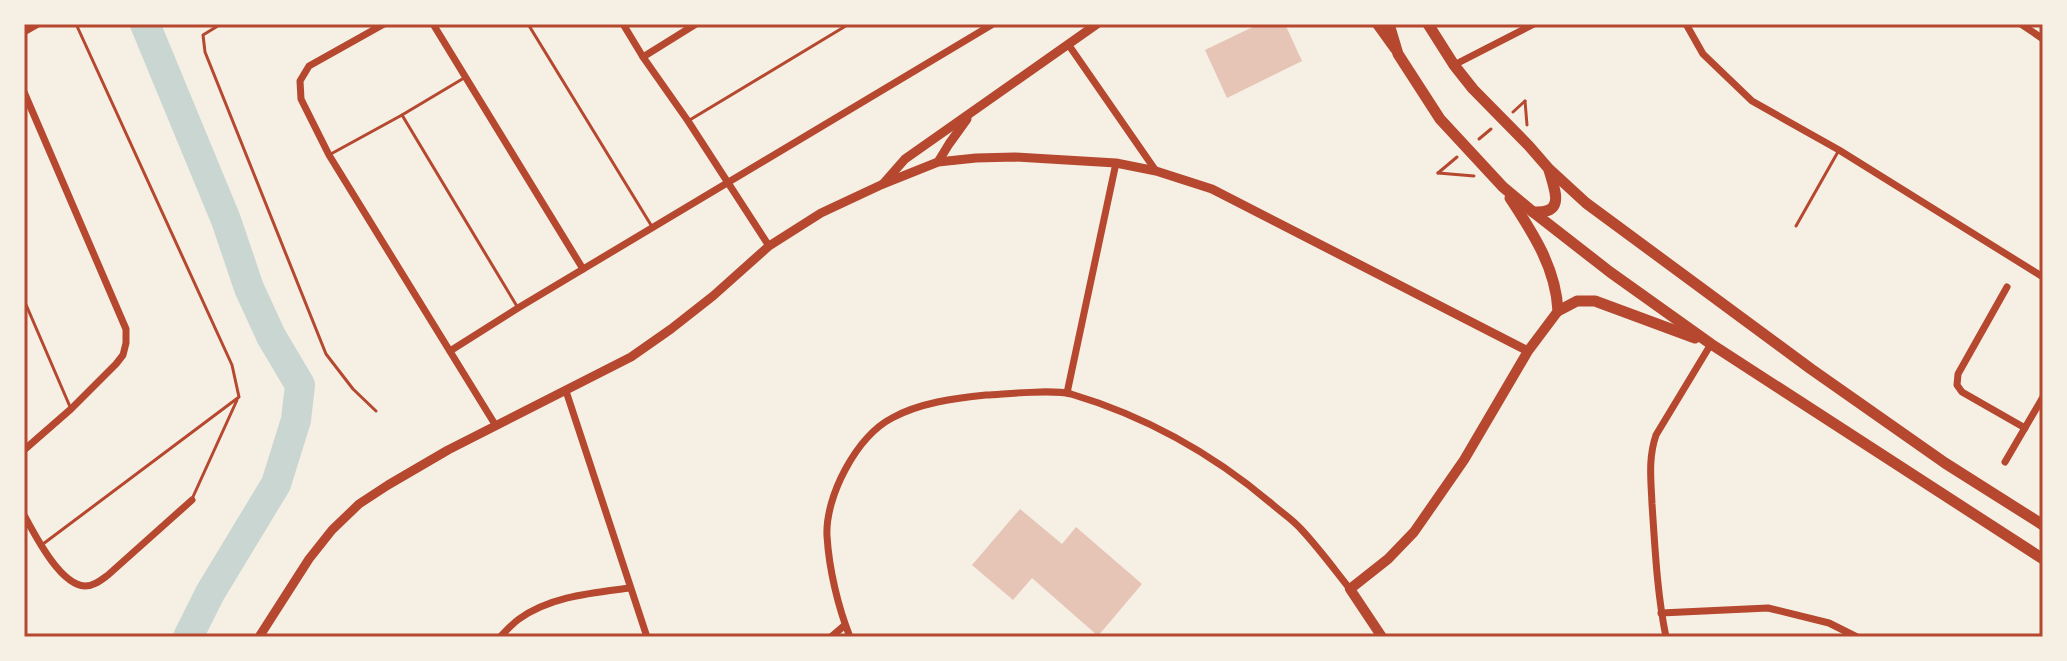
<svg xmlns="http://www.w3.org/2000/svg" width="2067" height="661" viewBox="0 0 2067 661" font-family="'Fira Sans',sans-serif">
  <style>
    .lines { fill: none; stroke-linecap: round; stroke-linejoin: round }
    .river { stroke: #c9d6d2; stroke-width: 30 }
    .building { fill: #e6c5b7 }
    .path { stroke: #b5482f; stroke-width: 3 }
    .service { stroke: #b5482f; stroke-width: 3 }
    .minor { stroke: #b5482f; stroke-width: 7 }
    .tertiary { stroke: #b5482f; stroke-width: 9 }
    .secondary { stroke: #b5482f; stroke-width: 10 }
    .primary { stroke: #b5482f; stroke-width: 11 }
    .neatline { fill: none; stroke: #b5482f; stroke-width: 3 }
  </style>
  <rect width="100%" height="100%" fill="#f6efe4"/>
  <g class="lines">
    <!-- river -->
    <path class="river" d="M145,24L226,220L249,288L271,336L300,385L296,420L276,484L210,593L188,637"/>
  </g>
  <!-- building -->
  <g class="building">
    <path d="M1259,24H1285L1302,61L1227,98L1205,50Z"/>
    <path d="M1020,509L1062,544L1076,527L1142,584L1098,636L1032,578L1013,600L972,565Z"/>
  </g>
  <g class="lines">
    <!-- path -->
    <g class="path">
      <path d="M1525,101L1527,125"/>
      <path d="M1513,112L1525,101"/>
      <path d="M1479,139L1491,129"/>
      <path d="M1438,173L1457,157"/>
      <path d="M1438,173L1474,176"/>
    </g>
    <!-- service -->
    <g class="service">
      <path d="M221,24L203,35L205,52L326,354L353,389L376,411"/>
      <path d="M528,24L651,225"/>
      <path d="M402,115L518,308"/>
      <path d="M688,121L849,24"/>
      <path d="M329,155L402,115L464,78"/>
      <path d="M1796,226L1839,150"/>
      <path d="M24,300L71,409"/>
      <path d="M192,499L237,400"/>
      <path d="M43,544L239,397L232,365L76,24"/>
    </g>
    <!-- minor -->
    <g class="minor">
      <path d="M384,24L309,66L300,81L301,99L329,155L496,426"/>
      <path d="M433,24L583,269"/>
      <path d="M623,24L643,57L688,121L769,246"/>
      <path d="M1686,24L1703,54L1752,101L1839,150L2043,277"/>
      <path d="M2021,24L2043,39"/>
      <path d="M24,32L38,24"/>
      <path d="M1068,44L1156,171"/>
      <path d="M643,57L696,24"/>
      <path d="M1454,65L1534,24"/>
      <path d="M24,92L126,329V343L123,355L116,364L71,409L24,450"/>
      <path d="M2007,287L1958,374L1957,385L1962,392L2025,428"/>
      <path d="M450,351L518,308L993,24"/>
      <path d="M566,391L647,637"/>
      <path d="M1067,393L1116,163"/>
      <path d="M2005,462L2043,397"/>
      <path d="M24,515C35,535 60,585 85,586C94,586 101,580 108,575L192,500"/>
      <path d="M1661,613L1768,608L1829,623L1857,637"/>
      <path d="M500,637C506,631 512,624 519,619C551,596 592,593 630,588"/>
      <path d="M831,637L845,625"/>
      <path d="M850,637C838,607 829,569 827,536C825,497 856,437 892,418C919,403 955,398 986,395C1007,394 1052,389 1071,394C1145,416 1213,454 1272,504C1281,512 1292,519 1300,528C1318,547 1334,569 1350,589"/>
      <path d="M1666,637C1657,593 1655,548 1652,504C1651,479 1648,459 1656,435L1711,344"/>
    </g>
    <!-- tertiary -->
    <g class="tertiary">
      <path d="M938,162L949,144L967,119"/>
      <path d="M883,184L905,159L1097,24"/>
      <path d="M259,637L309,559L332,530L359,504L388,485L448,450L631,357L671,329L713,296L769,246L821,213L883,184L938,162L976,158L1015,157L1116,163L1156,171L1212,189L1528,351"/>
    </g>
    <!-- secondary -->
    <g class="secondary">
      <path d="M1377,24L1395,49"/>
      <path d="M1382,637L1350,589L1388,559L1414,532L1464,460L1528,351L1558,311"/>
    </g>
    <!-- primary -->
    <g class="primary">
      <path d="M1389,24L1398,54L1440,119L1503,187L1533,212L1610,272L1711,344L2043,559"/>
      <path d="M1428,24L1454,65L1473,89L1529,146L1549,169L1586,203L1811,369L1945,463L2043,525"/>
      <path d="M1510,198C1533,233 1556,268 1558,311L1577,301H1595L1695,338"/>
      <path d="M1533,212C1566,214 1555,191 1549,170"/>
    </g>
  </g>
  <!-- border -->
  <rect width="2067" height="661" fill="none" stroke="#f6efe4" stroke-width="52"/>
  <rect x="26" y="26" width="2015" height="609" class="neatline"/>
</svg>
